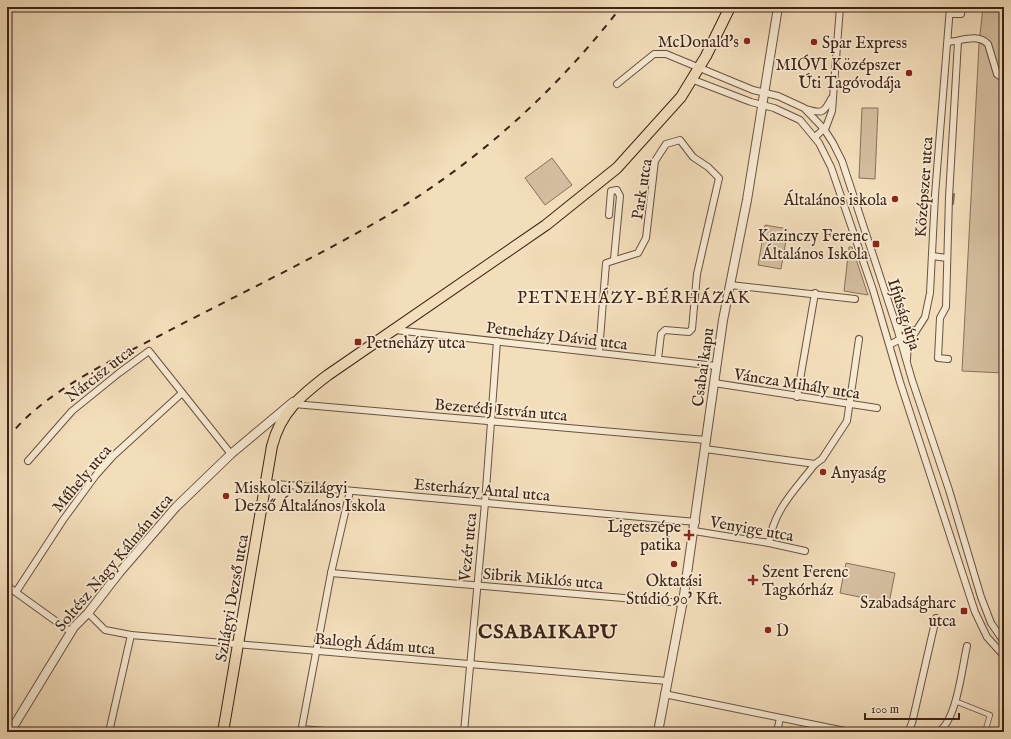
<svg xmlns="http://www.w3.org/2000/svg" width="1011" height="739" viewBox="0 0 1011 739" font-family="'IM FELL English',serif">
  <style>
    .green { fill: #d4be9f; stroke: #88705a }
    .lines { fill: none; stroke-linecap: round; stroke-linejoin: round }
    .stream { stroke: #856d57; stroke-width: 2 }
    .pedestrian-casing { stroke: #6a523f; stroke-width: 6 }
    .minor-casing { stroke: #6a523f; stroke-width: 8 }
    .tertiary-casing { stroke: #6a523f; stroke-width: 10 }
    .primary-casing { stroke: #3d2316; stroke-width: 12 }
    .pedestrian { stroke: #f7ead3; stroke-width: 4.5 }
    .minor { stroke: #f7ead3; stroke-width: 6 }
    .tertiary { stroke: #f7ead3; stroke-width: 8 }
    .primary { stroke: #f3debb; stroke-width: 10 }
    .rail { stroke: #3d2316; stroke-width: 2; stroke-dasharray: 7 7; stroke-linecap: butt }
    .poi-dot { fill: #8f2418; stroke: #f7ead3; stroke-width: 1.5 }
    .labels { text-anchor: middle; stroke-width: 3.5; stroke-linejoin: round; paint-order: stroke }
    .poi-label { font-size: 16px; fill: #3d2316; stroke: #f7ead3; text-anchor: end }
    .street-label { font-size: 16px; fill: #3d2316; stroke: #f7ead3 }
    .neighbourhood-label { font-size: 17px; letter-spacing: 1px; fill: #3d2316; stroke: #f7ead3 }
    .district-label { font-size: 20px; font-weight: bold; letter-spacing: 1px; fill: #3d2316; stroke: #f7ead3 }
  </style>
  <rect width="100%" height="100%" fill="#f3debb"/>
  <filter id="stains"><feTurbulence type="fractalNoise" baseFrequency=".005" numOctaves="4"/><feColorMatrix values="0 0 0 0 .2 0 0 0 0 .09 0 0 0 0 .02 0 0 0 .5 -.17"/></filter>
  <radialGradient id="worn" r=".72"><stop offset=".6" stop-color="#630" stop-opacity="0"/><stop offset="1" stop-color="#630" stop-opacity=".3"/></radialGradient>
  <!-- green -->
  <g class="green">
    <path d="M983,7H1004V373L962,371L979,44Z"/>
    <path d="M862,108H878L875,179L859,178Z"/>
    <path d="M552,158L572,185L545,205L525,178Z"/>
    <path d="M765,225L788,229L781,269L758,265Z"/>
    <path d="M849,247H852L868,295L844,291Z"/>
    <path d="M846,563L895,573L889,603L840,593Z"/>
  </g>
  <g class="lines">
    <!-- stream -->
    <path class="stream" d="M953,204L954,194"/>
    <!-- pedestrian casing -->
    <g class="pedestrian-casing">
      <path id="pedestrian" d="M955,701L990,715L985,732"/>
    </g>
    <!-- minor casing -->
    <g class="minor-casing">
      <g id="minor">
        <path d="M950,14H961L962,7"/>
        <path d="M948,42C962,41 977,33 988,44L997,74L1004,79"/>
        <path d="M691,79L751,102L774,108L800,120L819,143L831,167L873,290L900,382L975,612L987,637L1004,656"/>
        <path d="M617,84L654,54H666L753,90L778,96L804,108L824,129L833,143L842,161L897,328L912,380L949,490L981,597L991,623L1004,642"/>
        <path d="M806,109C822,114 824,113 831,99"/>
        <path d="M815,137L826,127L832,111L840,7"/>
        <path d="M609,215L611,191L617,190L620,196L614,259"/>
        <path d="M932,256L947,258"/>
        <path d="M730,285L855,299"/>
        <path d="M897,328L916,331L908,343L907,359"/>
        <path d="M395,330L716,366"/>
        <path d="M891,344L916,331L925,317L930,293L935,195L950,7"/>
        <path d="M599,352L606,263L638,253L646,238L655,161L666,144L680,140L693,157L708,167L719,178L697,274L692,329L689,332L665,330L661,334L658,359"/>
        <path d="M948,359L938,358L940,318L946,307L949,197L958,41"/>
        <path d="M714,383L877,408"/>
        <path d="M797,397L815,293"/>
        <path d="M294,404L706,440"/>
        <path d="M705,449L815,464"/>
        <path d="M28,461L72,411L119,373L149,351L231,454"/>
        <path d="M266,483L696,522"/>
        <path d="M694,531L769,543L805,551"/>
        <path d="M769,543C774,509 795,490 815,464L822,459L847,421L859,339"/>
        <path d="M331,573L682,603"/>
        <path d="M7,586L71,632"/>
        <path d="M16,592L63,520L96,475L113,456L182,393"/>
        <path d="M88,613L105,630L131,635L667,681"/>
        <path d="M664,694L850,732"/>
        <path d="M301,729L337,732"/>
        <path d="M109,732L131,635"/>
        <path d="M301,732L331,573L350,491"/>
        <path d="M464,732L485,503L497,341"/>
        <path d="M777,732L780,718"/>
        <path d="M908,732L912,723L936,618"/>
        <path d="M938,732C957,721 962,667 967,646"/>
      </g>
    </g>
    <!-- tertiary casing -->
    <g class="tertiary-casing">
      <g id="tertiary">
        <path d="M10,732L74,627L88,613L119,573L176,507L231,454L293,402"/>
        <path d="M658,732L684,595L723,320L747,200L778,7"/>
      </g>
    </g>
    <!-- primary casing -->
    <g class="primary-casing">
      <path id="primary" d="M223,732L272,446C281,411 302,395 328,375L546,225L617,168L681,97L706,56L730,7"/>
    </g>
    <!-- pedestrian -->
    <use href="#pedestrian" class="pedestrian"/>
    <!-- minor -->
    <use href="#minor" class="minor"/>
    <!-- tertiary -->
    <use href="#tertiary" class="tertiary"/>
    <!-- primary -->
    <use href="#primary" class="primary"/>
    <!-- rail -->
    <path class="rail" d="M7,439C41,394 108,362 157,337C229,299 303,264 373,224C470,169 553,95 621,7"/>
  </g>
  <!-- markers -->
  <g class="poi-dot">
    <circle cx="747" cy="41" r="4"/>
    <circle cx="814" cy="42" r="4"/>
    <circle cx="909" cy="73" r="4"/>
    <circle cx="895" cy="199" r="4"/>
    <rect x="872" y="240" width="8" height="8" rx="2"/>
    <rect x="354" y="338" width="8" height="8" rx="2"/>
    <circle cx="823" cy="472" r="4"/>
    <circle cx="226" cy="496" r="4"/>
    <path d="M687 529h4v4h4v4h-4v4h-4v-4h-4v-4h4z"/>
    <circle cx="674" cy="564" r="4"/>
    <path d="M751 574h4v4h4v4h-4v4h-4v-4h-4v-4h4z"/>
    <rect x="960" y="607" width="8" height="8" rx="2"/>
    <circle cx="768" cy="630" r="4"/>
  </g>
  <g class="labels">
    <!-- poi labels -->
    <g class="poi-label">
      <text x="739" y="47">McDonald's</text>
      <text x="822" y="48" text-anchor="start">Spar Express</text>
      <text x="901" y="70">MIÓVI Középszer<tspan x="901" dy="18">Úti Tagóvodája</tspan></text>
      <text x="887" y="205">Általános iskola</text>
      <text x="868" y="241">Kazinczy Ferenc<tspan x="868" dy="18">Általános Iskola</tspan></text>
      <text x="366" y="348" text-anchor="start">Petneházy utca</text>
      <text x="831" y="478" text-anchor="start">Anyaság</text>
      <text x="234" y="493" text-anchor="start">Miskolci Szilágyi<tspan x="234" dy="18">Dezső Általános Iskola</tspan></text>
      <text x="681" y="532">Ligetszépe<tspan x="681" dy="18">patika</tspan></text>
      <text x="762" y="577" text-anchor="start">Szent Ferenc<tspan x="762" dy="18">Tagkórház</tspan></text>
      <text x="674" y="586" text-anchor="middle">Oktatási<tspan x="674" dy="18">Stúdió 90' Kft.</tspan></text>
      <text x="956" y="608">Szabadságharc<tspan x="956" dy="18">utca</tspan></text>
      <text x="776" y="636" text-anchor="start">D</text>
    </g>
    <!-- street labels -->
    <g class="street-label">
      <text transform="translate(923 187) rotate(-86)" y="6">Középszer utca</text>
      <text transform="translate(641 189) rotate(-81)" y="6">Park utca</text>
      <text transform="translate(905 314) rotate(72)" y="6">Ifjúság útja</text>
      <text transform="translate(557 335) rotate(7)" y="6">Petneházy Dávid utca</text>
      <text transform="translate(702 367) rotate(-82)" y="6">Csabai kapu</text>
      <text transform="translate(99 373) rotate(-38)" y="6">Nárcisz utca</text>
      <text transform="translate(797 383) rotate(9)" y="6">Váncza Mihály utca</text>
      <text transform="translate(501 409) rotate(5)" y="6">Bezerédj István utca</text>
      <text transform="translate(81 478) rotate(-50)" y="6">Műhely utca</text>
      <text transform="translate(482 489) rotate(5)" y="6">Esterházy Antal utca</text>
      <text transform="translate(752 528) rotate(10)" y="6">Venyige utca</text>
      <text transform="translate(467 547) rotate(-84)" y="6">Vezér utca</text>
      <text transform="translate(113 562) rotate(-50)" y="6">Soltész Nagy Kálmán utca</text>
      <text transform="translate(543 578) rotate(5)" y="6">Sibrik Miklós utca</text>
      <text transform="translate(231 598) rotate(-80)" y="6">Szilágyi Dezső utca</text>
      <text transform="translate(375 643) rotate(5)" y="6">Balogh Ádám utca</text>
    </g>
    <!-- neighbourhood labels -->
    <g class="neighbourhood-label">
      <text x="634" y="303">PETNEHÁZY-BÉRHÁZAK</text>
    </g>
    <!-- district labels -->
    <g class="district-label">
      <text x="548" y="638">CSABAIKAPU</text>
    </g>
  </g>
  <!-- margin -->
  <rect width="1011" height="739" fill="none" stroke="#f3debb" stroke-width="24"/>
  <rect x="8" y="8" width="995" height="723" fill="none" stroke="#3d2316" stroke-width="2"/>
  <rect x="12" y="12" width="987" height="715" fill="none" stroke="#3d2316"/>
  <!-- scale -->
  <path d="M865 713v6h94v-6" fill="none" stroke="#3d2316" stroke-width="2"/>
  <text x="871" y="713" font-size="12" fill="#3d2316" stroke="#f7ead3" stroke-width="3" paint-order="stroke">100 m</text>
  <rect width="100%" height="100%" filter="url(#stains)"/>
  <rect width="100%" height="100%" fill="url(#worn)"/>
</svg>
